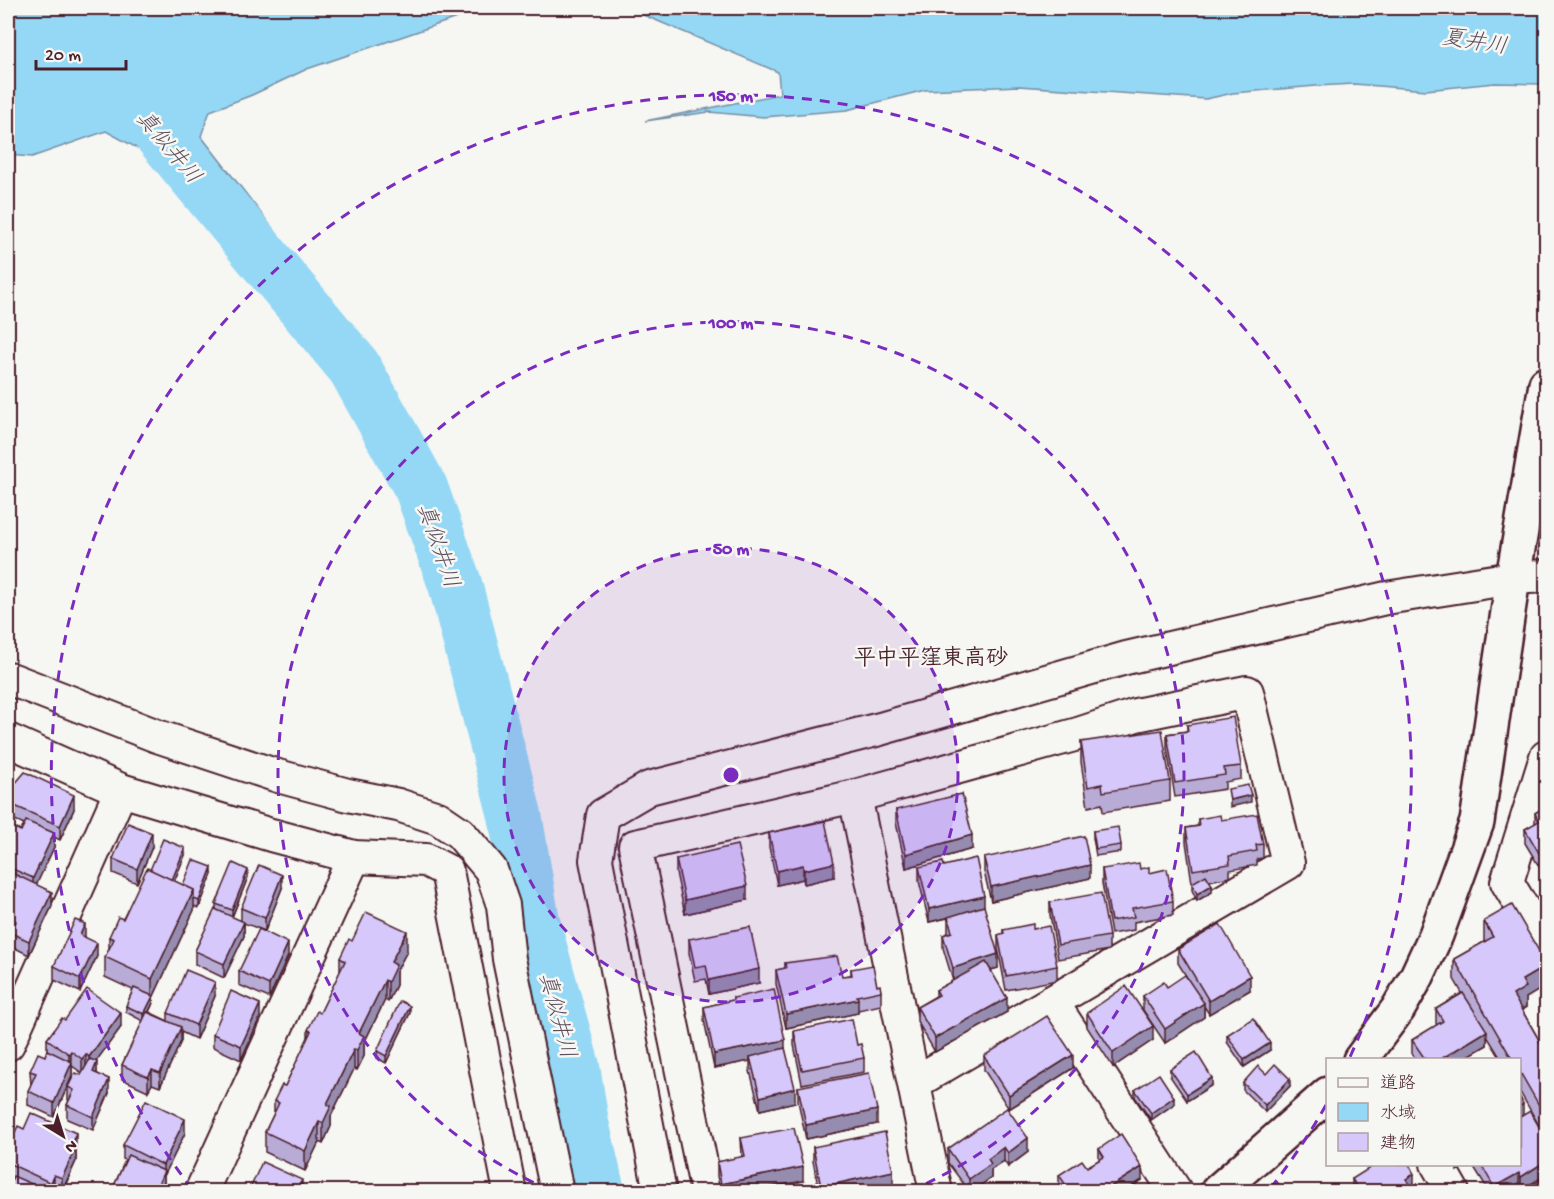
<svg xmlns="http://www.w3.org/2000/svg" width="1554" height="1199" viewBox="0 0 1554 1199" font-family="'Gochi Hand','Klee One',sans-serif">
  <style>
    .water { fill: #94d8f5; stroke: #768ea4; stroke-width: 1.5 }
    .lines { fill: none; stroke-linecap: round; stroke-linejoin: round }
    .river { stroke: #94d8f5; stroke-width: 54 }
    .minor-casing { stroke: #4a1f2b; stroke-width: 36 }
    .tertiary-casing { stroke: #4a1f2b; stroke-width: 38 }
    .minor { stroke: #f6f6f2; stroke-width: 32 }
    .tertiary { stroke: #f6f6f2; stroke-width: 33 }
    .wall { fill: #b8acd7; stroke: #4a1f2b; stroke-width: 1.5 }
    .shaded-wall { fill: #968caf; stroke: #4a1f2b; stroke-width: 1.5 }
    .building { fill: #d6c8fa; stroke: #4a1f2b; stroke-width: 1.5 }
    .ring { fill: none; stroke: #7b2cbf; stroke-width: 3; stroke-dasharray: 10 8 }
    .labels { text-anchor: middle; stroke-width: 5; stroke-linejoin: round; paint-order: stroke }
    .water-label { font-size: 22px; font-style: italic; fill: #5c4d5e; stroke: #f6f6f2 }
    .neighbourhood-label { font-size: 22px; font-weight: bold; fill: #4a1f2b; stroke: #f6f6f2 }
    .centre { fill: #7b2cbf; stroke: #f6f6f2; stroke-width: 3 }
    .ring-label { font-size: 18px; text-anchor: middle; font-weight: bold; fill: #7b2cbf; stroke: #f6f6f2; stroke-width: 5; stroke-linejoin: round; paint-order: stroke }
  </style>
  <rect width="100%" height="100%" fill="#f6f6f2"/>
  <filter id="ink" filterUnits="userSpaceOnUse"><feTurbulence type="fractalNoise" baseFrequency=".0167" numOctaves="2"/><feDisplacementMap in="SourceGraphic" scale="12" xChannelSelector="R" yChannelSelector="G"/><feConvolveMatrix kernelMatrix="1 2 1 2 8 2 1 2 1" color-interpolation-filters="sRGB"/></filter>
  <g filter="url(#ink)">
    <!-- water -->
    <g class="water">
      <path d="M8,8H486L307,69L252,95L210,111L201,136L302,266L322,300L342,357L308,306L205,185L106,131L32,157L8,155Z"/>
      <path d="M627,8H1546V87L1540,84L1495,83L1426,90L1354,84L1316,86L1233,93L1206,99L1019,86L925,90L847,110L764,117L709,112L645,121L780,94L778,72Z"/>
    </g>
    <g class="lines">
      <!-- river -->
      <path class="river" d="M153,125L354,367L421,488L455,584L515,815L533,922L573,1067L582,1123L598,1192"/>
      <!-- minor casing -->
      <g class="minor-casing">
        <g id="minor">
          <path d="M8,678L157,736L278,776L348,795L398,805L438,818L460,833L491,870L503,905L509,959L557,1192"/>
          <path d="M8,740L121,790L271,835L354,857L426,860L447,871L510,1192"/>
          <path d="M1546,757L1507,882L1546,947"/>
          <path d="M855,796L936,1192"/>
          <path d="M1052,1002L1176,1192"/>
          <path d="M8,1044L121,790"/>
          <path d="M1437,1164L1453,1192"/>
          <path d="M201,1192L354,857"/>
          <path d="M660,1192L596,860L603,815L649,788L880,729L1126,658L1386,598L1513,578L1546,576"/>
          <path d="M707,1192L635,846L855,796L1078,734L1136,715L1247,692L1288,863L916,1082"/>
        </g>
      </g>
      <!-- tertiary casing -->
      <g class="tertiary-casing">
        <g id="tertiary">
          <path d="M1360,1060L1398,1009L1417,976L1436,935L1477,822L1513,578L1546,384"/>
          <path d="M1217,1192L1328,1094"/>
        </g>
      </g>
      <!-- minor -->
      <use href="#minor" class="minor"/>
      <!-- tertiary -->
      <use href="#tertiary" class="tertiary"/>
    </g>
    <!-- wall -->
    <g class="wall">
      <path d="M1187,725L1241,766V779L1225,782V789L1175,797L1167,748V734L1187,731Z"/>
      <path d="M1081,742L1170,781V801L1103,812L1102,804L1088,807L1081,762Z"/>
      <path d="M8,792L74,809L60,840L54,837V847L36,885L52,906L29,955L11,946V932L8,930V825L21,831L24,824L8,817Z"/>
      <path d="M1546,806V878L1525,843V829L1535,824V813Z"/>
      <path d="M896,810L972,849L906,868L896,823Z"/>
      <path d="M1198,819L1221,820L1263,844V858L1257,859V865L1230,870V877L1209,881L1212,892L1197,901L1192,890V883L1186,842V828L1198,826Z"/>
      <path d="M1093,831L1121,845V852L1096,856L1093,838Z"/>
      <path d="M769,833L834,877L804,884L803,879L777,885L769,847Z"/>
      <path d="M152,847L137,883L113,873V859Z"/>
      <path d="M185,855L174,881L183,885L212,874L199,908L194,906V910L153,998V1003L149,1012L168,1021V1013L215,996L196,1039L181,1032V1041L160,1087L152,1084L148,1091L122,1079V1065L143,1021L126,1012V1006L133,990L105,977V957L109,950V937L123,919L150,870Z"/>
      <path d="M984,858L1090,878L991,901L984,872Z"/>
      <path d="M676,859L747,900L685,914L676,873Z"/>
      <path d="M944,866L984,908L998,968L991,970L1007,1012L935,1052L917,1021V1007L936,996V990L953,981L943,948V935L948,933V918L929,922L919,881V867Z"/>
      <path d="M1102,869H1140L1149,873L1173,901V915L1134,922V930L1111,934L1102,883Z"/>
      <path d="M248,877L232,917L241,921V908L282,888L265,931L244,923V936L224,978L195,964V951L216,909V904Z"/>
      <path d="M1050,902L1109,936V950L1058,959L1050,915Z"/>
      <path d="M1484,921L1526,998V1007L1522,1010L1546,1052V1138L1545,1136V1124L1540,1127L1520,1092V1059H1501L1487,1036V1045L1463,1059H1416L1412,1054V1040L1437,1025L1436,1023V1009L1462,993L1454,979V959L1484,942Z"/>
      <path d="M1033,929L1057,966V980L1006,990L998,949V935L1003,934V930Z"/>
      <path d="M85,937L97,956L80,992L54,980V966Z"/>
      <path d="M689,939L759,983L709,994L706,979L695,981L689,953Z"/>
      <path d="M352,941L407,951L396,972V985L388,1002L385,1000L364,1043V1056L357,1070L354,1069L331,1116V1126L323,1144L319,1142L305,1171L265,1152V1132L274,1113V1101L285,1086L308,1038V1030L320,1013L340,972V958Z"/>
      <path d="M1178,949L1250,990L1209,1014L1204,1006V1017L1165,1043L1143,1010V996L1188,979L1178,963Z"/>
      <path d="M288,956L269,998L239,985V971Z"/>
      <path d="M785,963L842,976L851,975V969L877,986L881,991V1005L858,1010V1013L786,1028L776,984V970L785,968Z"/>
      <path d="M733,998L785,1048L795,1102L760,1110L750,1071V1061L714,1068L704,1020V1007L733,1000Z"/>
      <path d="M410,1013L386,1063L377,1058V1051Z"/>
      <path d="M1087,1013L1153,1040L1113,1067L1087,1027Z"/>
      <path d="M260,1017L241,1060L213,1047V1034Z"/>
      <path d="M65,1020L121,1027L96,1061L97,1073L109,1093L93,1130L67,1119V1105L69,1101L68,1100V1087L81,1075L82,1073L72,1066V1076L54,1117L28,1105V1091L31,1085L30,1071L45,1056L47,1050V1039Z"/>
      <path d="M794,1031L857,1045L864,1058V1072L802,1084L794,1045Z"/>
      <path d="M1227,1035L1270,1050L1244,1067L1227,1042Z"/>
      <path d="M984,1056L1073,1068L1009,1109L984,1070Z"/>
      <path d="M1170,1069L1212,1085L1187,1101L1170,1076Z"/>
      <path d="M1266,1074L1290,1086L1265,1112L1243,1090V1083Z"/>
      <path d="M798,1087L877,1124L806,1139L798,1101Z"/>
      <path d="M1135,1090L1174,1104L1151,1120L1135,1097Z"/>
      <path d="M1007,1108L1028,1152L1008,1167L1004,1161L991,1170V1178L972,1191H969L948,1163V1149Z"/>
      <path d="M1523,1114L1521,1190L1519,1187L1511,1191H1489L1474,1167V1164H1520Z"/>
      <path d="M24,1129L76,1147V1161L63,1191L54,1189L53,1191H8L12,1179L8,1177V1159L10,1154V1143Z"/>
      <path d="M185,1133L164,1176V1185L161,1191H112L125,1160L123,1159V1145Z"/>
      <path d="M741,1138L803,1181L751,1191H720L717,1176V1162L742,1157Z"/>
      <path d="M813,1147L893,1185L862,1191H819L813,1161Z"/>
      <path d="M1099,1149L1142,1180L1125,1191H1061L1059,1188V1175L1087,1167L1099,1160Z"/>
      <path d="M1352,1179L1414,1188L1412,1189L1413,1191H1352Z"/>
    </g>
    <!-- shaded-wall -->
    <g class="shaded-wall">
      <path d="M74,795V809L60,840V826Z"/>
      <path d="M1251,795V802L1230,807V800Z"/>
      <path d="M54,833V847L33,892V878Z"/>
      <path d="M152,833V847L137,883V869Z"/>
      <path d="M972,835V849L906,868V854Z"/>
      <path d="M185,848V855L169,894V887Z"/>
      <path d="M834,863V877L804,884V870Z"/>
      <path d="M803,865V879L777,885V871Z"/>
      <path d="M1090,865V878L991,901V887Z"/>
      <path d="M212,867V874L199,908V901Z"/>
      <path d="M248,870V877L232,917V910Z"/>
      <path d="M282,875V888L265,931V918Z"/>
      <path d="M1212,885V892L1197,901V894Z"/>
      <path d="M747,886V900L685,914V900Z"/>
      <path d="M194,890V910L153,998V1003L144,1021V1014L152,998V979Z"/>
      <path d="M52,892V906L29,955V941Z"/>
      <path d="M984,896V909L929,922V909Z"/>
      <path d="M244,922V936L224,978V964Z"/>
      <path d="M85,924V938L80,935Z"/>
      <path d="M407,931V951L396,972V985L388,1002V982L391,962Z"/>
      <path d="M97,943V956L80,992V979Z"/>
      <path d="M288,943V956L269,998V985Z"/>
      <path d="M998,954V968L953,982V968Z"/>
      <path d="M1546,966V986L1526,998V1007L1513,1015V995L1522,980Z"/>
      <path d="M759,969V983L709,994V980Z"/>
      <path d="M1250,976V990L1209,1014V1001Z"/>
      <path d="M385,980V1000L364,1043V1056L357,1070V1050L359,1033Z"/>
      <path d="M215,982V996L196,1039V1025Z"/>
      <path d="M1007,998V1012L935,1052V1038Z"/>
      <path d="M858,999V1013L786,1028V1014Z"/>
      <path d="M1204,1003V1017L1165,1043V1029Z"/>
      <path d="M260,1004V1017L241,1060V1046Z"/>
      <path d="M410,1006V1013L386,1063V1056Z"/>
      <path d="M121,1013V1027L89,1071V1057Z"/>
      <path d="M1153,1026V1040L1113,1067V1053Z"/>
      <path d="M181,1027V1041L160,1087V1073Z"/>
      <path d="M1487,1031V1045L1463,1059H1441Z"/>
      <path d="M785,1040V1053L750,1057V1061L714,1068V1054Z"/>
      <path d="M1270,1043V1050L1244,1067V1060Z"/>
      <path d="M354,1049V1069L331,1116V1126L323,1144V1123L327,1104Z"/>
      <path d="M71,1051V1065L69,1068V1054Z"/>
      <path d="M86,1054V1068L82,1073V1059Z"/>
      <path d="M1073,1055V1068L1009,1109V1095Z"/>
      <path d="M72,1062V1076L54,1117V1103Z"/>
      <path d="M97,1062V1076L93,1072Z"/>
      <path d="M152,1070V1084L148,1091V1077Z"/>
      <path d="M1212,1078V1085L1187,1101V1094Z"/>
      <path d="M109,1079V1093L93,1130V1117Z"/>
      <path d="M1290,1079V1086L1265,1112V1105Z"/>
      <path d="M795,1088V1102L760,1110V1097Z"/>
      <path d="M1174,1097V1104L1151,1120V1113Z"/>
      <path d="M1546,1103V1123L1540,1127V1107Z"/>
      <path d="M1523,1104V1118L1520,1120V1106Z"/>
      <path d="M877,1110V1124L806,1139V1125Z"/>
      <path d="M185,1119V1133L164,1176V1185L161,1191H155L163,1174V1165Z"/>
      <path d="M319,1122V1142L305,1171V1151Z"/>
      <path d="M76,1133V1147L71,1145Z"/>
      <path d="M1028,1138V1152L1008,1167V1153Z"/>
      <path d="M76,1147V1161L62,1191V1178Z"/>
      <path d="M1004,1147V1161L991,1170V1178L972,1191H969V1179L988,1159Z"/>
      <path d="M1546,1161V1175L1521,1190V1177Z"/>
      <path d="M1457,1164H1467L1457,1171Z"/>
      <path d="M803,1167V1181L751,1191H721V1184Z"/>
      <path d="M1142,1167V1180L1125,1191H1104Z"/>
      <path d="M893,1171V1185L862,1191H821V1187Z"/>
      <path d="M1519,1173V1187L1511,1191H1494V1187Z"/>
      <path d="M1414,1174V1188L1407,1191L1406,1179Z"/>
      <path d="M54,1175V1189L53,1191H51V1183Z"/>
      <path d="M302,1180V1191H296Z"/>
    </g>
    <!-- building -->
    <g class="building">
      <path d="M1233,717L1241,766L1224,768L1225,775L1175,783L1167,734L1188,731L1187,725Z"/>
      <path d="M1162,730L1170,781L1103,792L1102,784L1088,787L1081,742Z"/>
      <path d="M25,772L74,795L60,826L8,803V792Z"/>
      <path d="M1248,785L1251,795L1230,800L1228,789Z"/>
      <path d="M962,794L972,835L906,854L896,810Z"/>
      <path d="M1546,806V865L1525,829L1539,821L1535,813Z"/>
      <path d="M1257,814L1263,844L1256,845L1257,851L1229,856L1230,864L1193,870L1186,828L1199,826L1198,819L1220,815L1221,820Z"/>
      <path d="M26,821L54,833L33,878L8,867V825L21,831Z"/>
      <path d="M825,821L834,863L804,870L803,865L777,871L769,833Z"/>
      <path d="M128,823L152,833L137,869L113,859Z"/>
      <path d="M1118,827L1121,845L1096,849L1093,831Z"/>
      <path d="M1084,836L1090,865L991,887L984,858Z"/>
      <path d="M163,839L185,848L172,880L150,870Z"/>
      <path d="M737,845L747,886L685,900L676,859Z"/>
      <path d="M976,858L984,896L929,909L919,867L943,862L944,866Z"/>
      <path d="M193,860L212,867L199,901L194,899V890L183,885Z"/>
      <path d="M233,863L248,870L232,910L216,904Z"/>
      <path d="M1139,863L1140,869L1149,867V873L1167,869L1173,901L1132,908L1134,917L1111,921L1102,869Z"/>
      <path d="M259,865L282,875L265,918L241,908Z"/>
      <path d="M147,868L194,890L152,979L105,957L114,939L109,937L118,917L123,919Z"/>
      <path d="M8,871L52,892L29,941L11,933L16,921L8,917Z"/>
      <path d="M1206,875L1212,885L1197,894L1192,883Z"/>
      <path d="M1101,893L1109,936L1058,945L1050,902Z"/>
      <path d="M1512,905L1546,963V966L1522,980L1526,987L1513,995L1546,1052V1103L1540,1107L1520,1072V1059H1512L1454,959L1493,937L1484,921Z"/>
      <path d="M984,906L998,954L953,968L943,935L952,932L948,917Z"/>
      <path d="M215,909L244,922L224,964L195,951Z"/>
      <path d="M366,912L407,931L391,962L396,965L388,982L385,980L359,1033L364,1036L357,1050L354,1049L327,1104L331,1106L323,1123L319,1122L305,1151L265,1132L279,1103L274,1101L282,1085L285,1086L311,1031L308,1030L317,1011L320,1013L345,961L340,958L349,939L352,941Z"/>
      <path d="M75,920L85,924L80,935L97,943L80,979L54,966Z"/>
      <path d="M1033,924V929L1049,926L1057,966L1006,976L998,935L1004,933L1003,930Z"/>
      <path d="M1220,924L1250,976L1209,1001L1178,949Z"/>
      <path d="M750,927L759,969L709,980L706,965L695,967L689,939Z"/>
      <path d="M259,929L288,943L269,985L239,971Z"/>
      <path d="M837,956L842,976L852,975L851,969L873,965L877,986L880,985L881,991L857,996L858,999L786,1014L776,970L786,968L785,963Z"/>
      <path d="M986,962L1007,998L935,1038L917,1007L939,995L936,990Z"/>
      <path d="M186,970L215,982L196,1025L168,1013Z"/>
      <path d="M1185,975L1204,1003L1165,1029L1143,996L1164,982L1167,987Z"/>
      <path d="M1126,986L1153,1026L1113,1053L1087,1013Z"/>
      <path d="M134,988L153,996L144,1014L126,1006Z"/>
      <path d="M87,989L121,1013L89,1057L86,1054L82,1059L71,1051L69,1054L47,1039L62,1018L65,1020Z"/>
      <path d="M774,989L785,1040L714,1054L704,1007L733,1000V998Z"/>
      <path d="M231,991L260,1004L241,1046L213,1034Z"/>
      <path d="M1463,993L1487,1031L1441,1059H1425L1412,1040L1443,1021L1436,1009Z"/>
      <path d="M400,1001L410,1006L386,1056L377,1051Z"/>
      <path d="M147,1012L181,1027L160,1073L152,1070L148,1077L122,1065Z"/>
      <path d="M1047,1016L1073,1055L1009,1095L984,1056Z"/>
      <path d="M1253,1018L1270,1043L1244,1060L1227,1035Z"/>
      <path d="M852,1019L857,1045L861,1044L864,1058L802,1070L794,1031Z"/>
      <path d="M785,1048L795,1088L760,1097L750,1057Z"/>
      <path d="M47,1050L72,1062L54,1103L28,1091L36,1073L30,1071L38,1053L45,1056Z"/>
      <path d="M1196,1052L1212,1078L1187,1094L1170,1069Z"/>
      <path d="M90,1059L97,1062L93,1072L109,1079L93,1117L67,1105L74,1090L68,1087L75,1073L81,1075Z"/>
      <path d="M1275,1064L1290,1079L1265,1105L1243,1083L1258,1066L1266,1074Z"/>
      <path d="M869,1073L877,1110L806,1125L798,1087Z"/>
      <path d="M1159,1074L1174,1097L1151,1113L1135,1090Z"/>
      <path d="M1520,1097L1523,1104L1520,1106Z"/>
      <path d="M146,1100L185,1119L163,1165L123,1145Z"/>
      <path d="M1007,1108L1028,1138L1008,1153L1004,1147L988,1159L991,1164L969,1179L948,1149Z"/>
      <path d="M1530,1111L1546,1139V1161L1521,1177L1519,1173L1494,1187L1481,1164H1520V1117Z"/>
      <path d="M31,1113L76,1133L71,1145L76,1147L62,1178L54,1175L51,1183L8,1163V1159L14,1145L10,1143L18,1126L24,1129Z"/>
      <path d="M794,1128L803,1167L721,1184L717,1162L745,1156L741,1138Z"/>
      <path d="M885,1132L893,1171L821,1187L813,1147Z"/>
      <path d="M1121,1134L1142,1167L1104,1191H1070L1059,1175L1082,1160L1087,1167L1104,1157L1099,1149Z"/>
      <path d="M128,1155L164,1171L155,1191H115L112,1190Z"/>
      <path d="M262,1162L302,1180L296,1191H243L244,1188L249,1191Z"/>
      <path d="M1376,1164H1409L1414,1174L1406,1179L1413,1190L1411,1191H1359L1352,1179Z"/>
      <path d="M13,1176L48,1191H8V1189Z"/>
      <path d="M1546,1177V1191H1522Z"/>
      <path d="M1277,1182L1284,1191H1266Z"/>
      <path d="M900,1185L901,1191H869Z"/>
      <path d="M812,1187L813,1191H786Z"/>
    </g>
  </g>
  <!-- distance rings -->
  <circle cx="731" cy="775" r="227" fill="#7b2cbf" fill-opacity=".12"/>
  <g class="ring">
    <circle cx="731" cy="775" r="227"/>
    <path d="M550 1190A453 453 0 1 1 912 1190"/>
    <path d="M1326 1105A680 680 0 0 1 1270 1189M192 1189A680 680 0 1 1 1350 1057"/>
  </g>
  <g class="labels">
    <!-- water labels -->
    <g class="water-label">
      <text transform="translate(1475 40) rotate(9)" y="8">夏井川</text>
      <text transform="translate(170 146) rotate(50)" y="8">真似井川</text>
      <text transform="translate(440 545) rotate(71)" y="8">真似井川</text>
      <text transform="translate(559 1015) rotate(75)" y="8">真似井川</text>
    </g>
    <!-- neighbourhood labels -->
    <g class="neighbourhood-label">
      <text x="931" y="664">平中平窪東高砂</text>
    </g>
  </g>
  <circle cx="731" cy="775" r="9" class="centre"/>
  <g class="ring-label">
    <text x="731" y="101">150 m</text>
    <text x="731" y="328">100 m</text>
    <text x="731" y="554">50 m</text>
  </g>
  <!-- margin -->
  <rect width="1554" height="1199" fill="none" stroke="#f6f6f2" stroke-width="30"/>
  <rect x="15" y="15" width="1524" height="1169" fill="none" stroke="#4a1f2b" stroke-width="2" filter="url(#ink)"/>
  <!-- legend -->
  <rect x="1326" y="1058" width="195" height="108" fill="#f6f6f2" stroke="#b1a0a2" stroke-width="1.5"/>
  <rect x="1338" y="1078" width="30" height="9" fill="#f6f6f2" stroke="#b1a0a2" stroke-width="1.5"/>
  <text x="1380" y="1088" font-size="18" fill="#4a1f2b">道路</text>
  <rect x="1338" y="1103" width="30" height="18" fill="#94d8f5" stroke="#b1a0a2" stroke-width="1.5"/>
  <text x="1380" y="1118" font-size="18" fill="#4a1f2b">水域</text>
  <rect x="1338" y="1133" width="30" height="18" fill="#d6c8fa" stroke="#b1a0a2" stroke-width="1.5"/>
  <text x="1380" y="1148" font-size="18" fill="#4a1f2b">建物</text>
  <!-- north arrow -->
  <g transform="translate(63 1136) rotate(142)" stroke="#f6f6f2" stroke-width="4.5" paint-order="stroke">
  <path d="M0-4.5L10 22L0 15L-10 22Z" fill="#4a1f2b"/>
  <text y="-9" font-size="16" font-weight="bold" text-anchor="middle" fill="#4a1f2b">N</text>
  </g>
  <!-- scale -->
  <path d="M36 60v9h90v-9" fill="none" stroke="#4a1f2b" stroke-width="3"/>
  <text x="45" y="60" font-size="18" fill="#4a1f2b" stroke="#f6f6f2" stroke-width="4.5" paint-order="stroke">20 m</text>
</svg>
